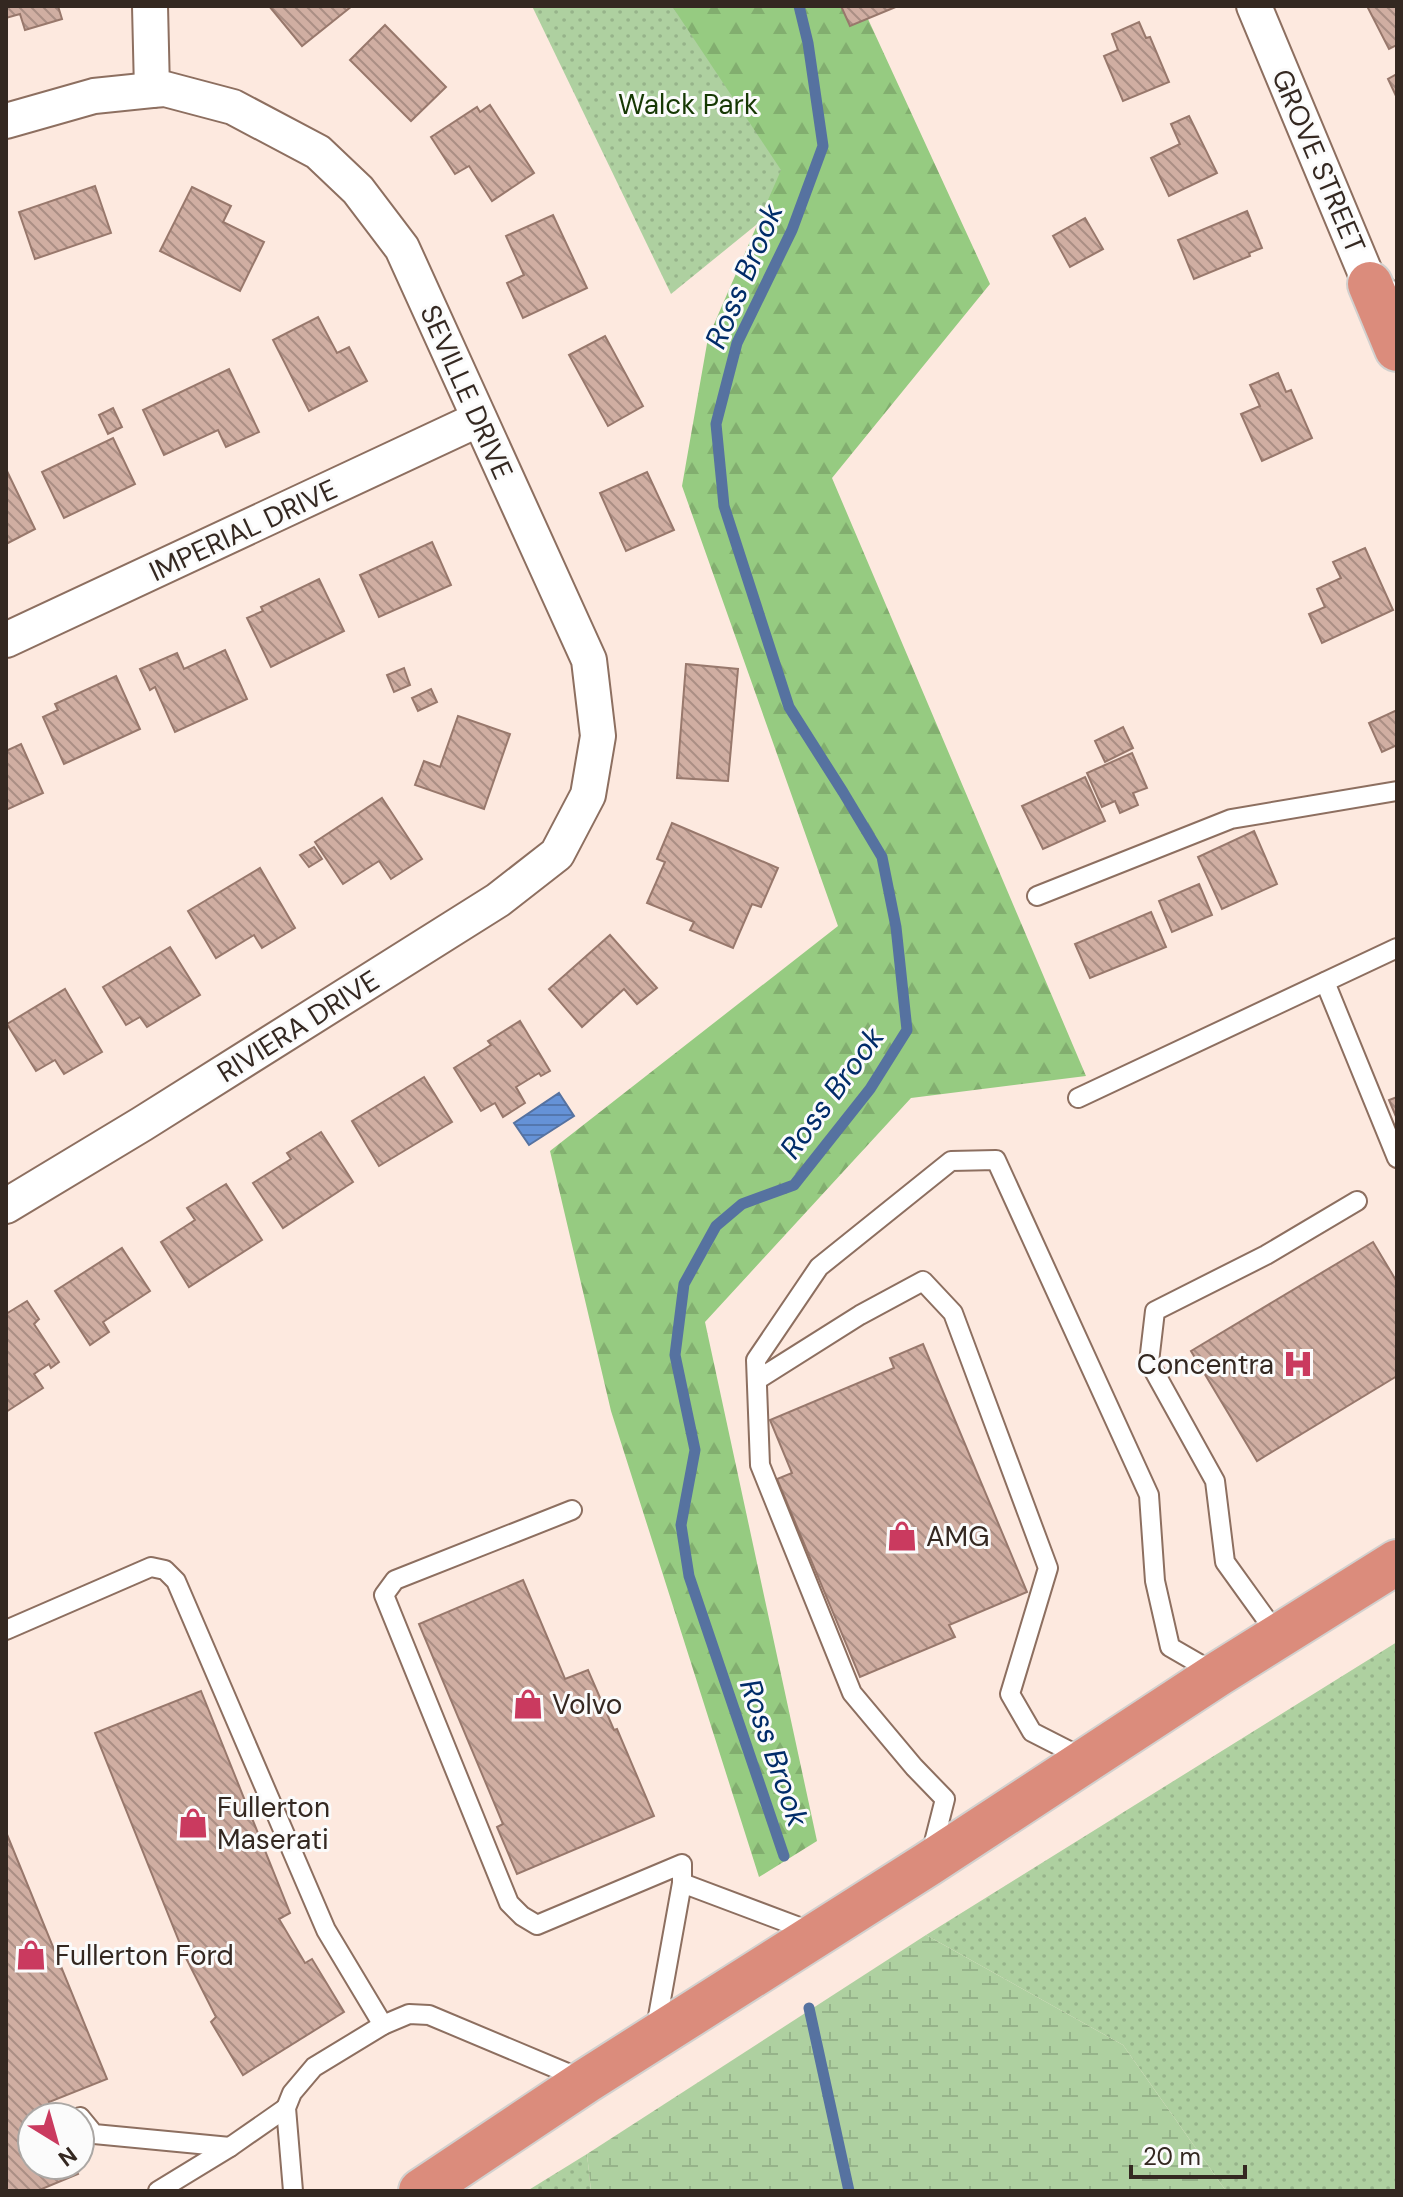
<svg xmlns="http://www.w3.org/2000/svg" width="1403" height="2197" viewBox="0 0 1403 2197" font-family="'DM Sans',sans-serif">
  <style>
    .grass { fill: url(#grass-dots) }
    .forest { fill: url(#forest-firs) }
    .wetland { fill: url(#wetland-marsh) }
    .water { fill: url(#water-rules); stroke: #5672a0; stroke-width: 2 }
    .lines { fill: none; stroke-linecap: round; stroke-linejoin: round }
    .stream { stroke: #5672a0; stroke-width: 11 }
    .building { fill: url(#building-back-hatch); stroke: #98786c; stroke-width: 2 }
    .lane-casing { stroke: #8d6f60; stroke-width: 22 }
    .street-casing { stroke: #8d6f60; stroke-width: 38 }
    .highway-casing { stroke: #d2d0ce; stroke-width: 48 }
    .lane { stroke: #fff; stroke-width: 18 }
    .street { stroke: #fff; stroke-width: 34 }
    .highway { stroke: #db8c7c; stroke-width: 44 }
    .labels { text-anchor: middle; stroke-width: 6; stroke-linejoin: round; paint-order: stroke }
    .park-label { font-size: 28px; fill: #163804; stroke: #fbfbfb }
    .street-label { font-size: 28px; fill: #342821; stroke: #fbfbfb }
    .poi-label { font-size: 28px; fill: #342821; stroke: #fbfbfb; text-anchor: start }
    .water-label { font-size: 30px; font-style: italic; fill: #012c69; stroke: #fbfbfb }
  </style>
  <defs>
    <pattern id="grass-dots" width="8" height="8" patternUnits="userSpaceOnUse" patternTransform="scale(2)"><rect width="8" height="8" fill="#aed0a0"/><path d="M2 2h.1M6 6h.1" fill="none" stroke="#96b38a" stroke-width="1.8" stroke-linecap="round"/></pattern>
    <pattern id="forest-firs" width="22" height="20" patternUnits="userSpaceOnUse" patternTransform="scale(2)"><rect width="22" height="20" fill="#96cb81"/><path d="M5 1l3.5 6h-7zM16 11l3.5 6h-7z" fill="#82ae6f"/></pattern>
    <pattern id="wetland-marsh" width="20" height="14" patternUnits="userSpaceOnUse" patternTransform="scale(2)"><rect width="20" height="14" fill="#aed0a0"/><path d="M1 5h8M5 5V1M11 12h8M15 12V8" fill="none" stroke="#96b38a"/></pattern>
    <pattern id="water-rules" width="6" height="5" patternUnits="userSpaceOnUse" patternTransform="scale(2)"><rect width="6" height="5" fill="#6592d7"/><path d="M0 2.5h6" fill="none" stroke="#5477ae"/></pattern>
    <pattern id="building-back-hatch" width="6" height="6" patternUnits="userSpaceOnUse" patternTransform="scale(2)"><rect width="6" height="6" fill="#d0aea2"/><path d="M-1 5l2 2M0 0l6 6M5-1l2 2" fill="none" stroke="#aa8e84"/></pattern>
  </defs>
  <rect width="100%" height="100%" fill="#fde9df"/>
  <!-- grass -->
  <g class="grass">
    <path d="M532,6H763L809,182L671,294Z"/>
    <path d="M1397,1642V2190L1226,2191L1123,2045L926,1935Z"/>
    <path d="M587,2154L591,2191H527Z"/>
  </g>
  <!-- forest -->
  <path class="forest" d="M672,6H862L990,284L832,478L1086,1076L911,1098L705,1322L817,1841L759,1877L611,1411L550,1151L838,926L682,486L708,338L781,170Z"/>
  <!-- wetland -->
  <path class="wetland" d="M926,1935L1123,2045L1226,2191H591L587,2154Z"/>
  <!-- water -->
  <path class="water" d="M559,1093L574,1116L529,1145L514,1123Z"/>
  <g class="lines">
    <!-- stream -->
    <g class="stream">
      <path d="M784,1856L689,1576L681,1525L695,1450L675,1355L684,1284L716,1226L742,1204L794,1185L870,1089L907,1030L896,927L882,857L843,792L789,707L724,506L716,424L737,343L792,230L823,146L808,43L799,6"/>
      <path d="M809,2008L849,2191"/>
    </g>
  </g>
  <!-- building -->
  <g class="building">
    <path d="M6,6H58L62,19L25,30L20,14L6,18Z"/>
    <path d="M269,6H352L302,46Z"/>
    <path d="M841,6H898L850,26Z"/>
    <path d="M1367,6H1397V45L1389,49Z"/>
    <path d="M1139,22L1146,38L1150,37L1169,82L1123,101L1104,56L1118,50L1112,34Z"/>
    <path d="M385,25L446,87L411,121L350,60Z"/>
    <path d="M1397,74V98L1388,79Z"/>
    <path d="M490,105L534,173L492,201L469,166L455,174L431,137L477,107L480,112Z"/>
    <path d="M1189,116L1217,173L1169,196L1151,158L1180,144L1171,124Z"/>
    <path d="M95,186L111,233L35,259L19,212Z"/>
    <path d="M192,187L231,206L223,222L264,242L240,291L160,251Z"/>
    <path d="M1247,211L1262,248L1249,253L1250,256L1194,279L1178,240Z"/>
    <path d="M553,215L587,288L523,318L507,283L524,275L506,236Z"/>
    <path d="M1085,218L1103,249L1070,267L1053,236Z"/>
    <path d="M318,317L337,353L349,347L367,381L309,411L273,340Z"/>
    <path d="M605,336L643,406L608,426L569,355Z"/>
    <path d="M229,369L259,432L226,447L218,430L164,455L143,410Z"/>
    <path d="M1278,373L1286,392L1291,390L1312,438L1262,461L1241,414L1260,406L1250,385Z"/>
    <path d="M113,408L122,427L108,434L99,415Z"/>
    <path d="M113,438L135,484L64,518L42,472Z"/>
    <path d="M6,469L35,529L6,544Z"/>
    <path d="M647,472L674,530L626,551L600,493Z"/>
    <path d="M432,542L451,585L379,617L360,575Z"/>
    <path d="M1365,548L1393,610L1322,643L1309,614L1325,607L1317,589L1341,578L1333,562Z"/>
    <path d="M319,579L344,631L271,667L247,618L263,611L261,607Z"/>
    <path d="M225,650L247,699L175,732L155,687L150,690L140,669L177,653L184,669Z"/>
    <path d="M686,664L738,669L728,781L677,778Z"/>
    <path d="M404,668L410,685L394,692L387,675Z"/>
    <path d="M116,676L140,729L64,764L43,717L58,710L55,704Z"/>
    <path d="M431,689L437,702L418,711L412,698Z"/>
    <path d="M1397,710V745L1382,752L1369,723Z"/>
    <path d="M458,716L510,734L484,809L415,785L424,761L440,767Z"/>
    <path d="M1123,727L1133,748L1105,762L1095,741Z"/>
    <path d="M21,744L43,793L6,810V751Z"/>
    <path d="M1132,753L1147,788L1133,793L1138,805L1120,813L1115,801L1102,807L1087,773Z"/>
    <path d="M1085,777L1105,821L1043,849L1022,806Z"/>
    <path d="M382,798L422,859L391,879L379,861L343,884L315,842Z"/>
    <path d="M672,823L778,868L761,907L752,904L733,948L690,930L694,922L647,903L665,862L657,859Z"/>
    <path d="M1254,831L1277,884L1222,909L1198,857Z"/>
    <path d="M314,847L322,859L309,867L300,855Z"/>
    <path d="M260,868L295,928L262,948L254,935L216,958L188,911Z"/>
    <path d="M1199,884L1212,915L1172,932L1159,901Z"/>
    <path d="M1151,912L1166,947L1090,978L1075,944Z"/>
    <path d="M610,935L657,988L637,1004L624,989L582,1027L549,989Z"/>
    <path d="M170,947L200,995L147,1027L140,1017L126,1025L103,987Z"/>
    <path d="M65,989L102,1052L64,1074L55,1060L36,1071L7,1024Z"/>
    <path d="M520,1021L550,1071L541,1076L539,1073L516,1087L525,1103L503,1117L495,1103L481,1111L454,1068L491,1045L488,1041Z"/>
    <path d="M424,1077L452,1122L379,1166L352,1121Z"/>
    <path d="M1397,1097V1119L1389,1100Z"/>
    <path d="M321,1132L353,1182L283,1228L253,1183L291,1159L287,1153Z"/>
    <path d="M226,1184L262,1240L189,1287L161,1242L195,1220L187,1208Z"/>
    <path d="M1373,1242L1397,1282V1376L1257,1461L1191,1351Z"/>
    <path d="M122,1248L150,1291L103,1322L109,1332L90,1345L55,1291Z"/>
    <path d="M27,1301L39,1319L34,1324L59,1362L51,1368L49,1364L34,1374L43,1388L6,1412V1314Z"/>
    <path d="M923,1344L1027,1592L949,1625L955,1637L860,1677L777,1479L792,1473L770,1420L894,1368L890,1358Z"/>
    <path d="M523,1580L565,1679L588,1670L614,1730L617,1729L654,1816L517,1874L497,1827L503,1824L419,1624Z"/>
    <path d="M201,1691L290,1913L279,1919L305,1963L312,1959L344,2012L243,2075L211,2022L216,2017L185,1956L95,1733Z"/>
    <path d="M6,1832L107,2079L49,2102L55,2117H32V2165H74L78,2174L37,2191H6Z"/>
  </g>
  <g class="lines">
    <!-- lane casing -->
    <g class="lane-casing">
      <g id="lane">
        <path d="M1037,896L1231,819L1397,791"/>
        <path d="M1325,982L1397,1158"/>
        <path d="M1078,1098L1397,948"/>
        <path d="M757,1380L860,1315L923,1281L953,1313L1048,1568L1010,1694L1032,1732L1085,1759"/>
        <path d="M572,1510L395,1580L384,1595L509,1903L522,1916L537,1925L682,1864V1883"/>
        <path d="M6,1630L151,1567L165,1570L176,1581L326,1930L383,2025"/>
        <path d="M1279,1637L1225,1562L1215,1481L1149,1362L1155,1311L1266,1255L1357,1201"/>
        <path d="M931,1854L945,1799L914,1767L852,1693L760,1465L756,1360L819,1267L951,1161L996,1160L1149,1495L1155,1581L1170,1647L1215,1673"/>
        <path d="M655,2033L682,1883L815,1933"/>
        <path d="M80,2117L94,2134L230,2147"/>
        <path d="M158,2191L230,2147L286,2108"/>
        <path d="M293,2191L286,2108L292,2093L314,2067L383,2025L409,2014L429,2015L584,2080"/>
      </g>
    </g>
    <!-- street casing -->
    <g class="street-casing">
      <g id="street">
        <path d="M150,6L152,90"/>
        <path d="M1254,6L1370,284L1387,298"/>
        <path d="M6,121L94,96L152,90L165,89L233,107L318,152L358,190L402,248L589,660L598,736L588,795L557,854L498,900L142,1124L6,1206"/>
        <path d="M6,640L479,419"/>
      </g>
    </g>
    <!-- highway casing -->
    <g class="highway-casing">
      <g id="highway">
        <path d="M1370,284L1397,349"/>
        <path d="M421,2191L586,2081L928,1864L1218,1674L1397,1562"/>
      </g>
    </g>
    <!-- lane -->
    <use href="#lane" class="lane"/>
    <!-- street -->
    <use href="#street" class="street"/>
    <!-- highway -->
    <use href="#highway" class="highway"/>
  </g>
  <!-- icons -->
  <defs>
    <g id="hospital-bare" transform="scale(2.4)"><path d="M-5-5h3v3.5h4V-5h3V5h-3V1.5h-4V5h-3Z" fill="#ca3a5f" stroke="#fbfbfb" stroke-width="2.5" paint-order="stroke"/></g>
    <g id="shop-bare" transform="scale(2.4)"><path d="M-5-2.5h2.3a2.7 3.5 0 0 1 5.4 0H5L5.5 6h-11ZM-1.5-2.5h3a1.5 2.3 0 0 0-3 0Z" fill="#ca3a5f" stroke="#fbfbfb" stroke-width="2.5" paint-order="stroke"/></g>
  </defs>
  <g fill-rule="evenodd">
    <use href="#hospital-bare" x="1298" y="1364"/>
    <use href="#shop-bare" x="902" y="1536"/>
    <use href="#shop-bare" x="528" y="1704"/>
    <use href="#shop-bare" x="193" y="1823"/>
    <use href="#shop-bare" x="31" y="1955"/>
  </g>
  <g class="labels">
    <!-- park labels -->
    <g class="park-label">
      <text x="688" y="114">Walck Park</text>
    </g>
    <!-- street labels -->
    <g class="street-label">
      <text transform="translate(1319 161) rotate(67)" y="10">GROVE STREET</text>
      <text transform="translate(467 392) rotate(66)" y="10">SEVILLE DRIVE</text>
      <text transform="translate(243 530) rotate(-25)" y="10">IMPERIAL DRIVE</text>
      <text transform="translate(298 1026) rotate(-32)" y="10">RIVIERA DRIVE</text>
    </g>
    <!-- poi labels -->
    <g class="poi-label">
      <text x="1274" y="1374" text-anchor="end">Concentra</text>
      <text x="926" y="1546">AMG</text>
      <text x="552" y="1714">Volvo</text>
      <text x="217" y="1817">Fullerton<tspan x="217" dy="32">Maserati</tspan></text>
      <text x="55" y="1965">Fullerton Ford</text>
    </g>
    <!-- water labels -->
    <g class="water-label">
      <text transform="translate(744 276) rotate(-67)" y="10">Ross Brook</text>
      <text transform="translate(832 1093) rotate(-54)" y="10">Ross Brook</text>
      <text transform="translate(774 1753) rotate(71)" y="10">Ross Brook</text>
    </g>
  </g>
  <!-- border -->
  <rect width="1403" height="2197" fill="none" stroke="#342821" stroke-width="16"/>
  <!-- north arrow -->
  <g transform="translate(56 2141) rotate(143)"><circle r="38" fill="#fbfbfb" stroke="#aba7a4" stroke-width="2"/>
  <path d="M0-6L14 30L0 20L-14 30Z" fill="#ca3a5f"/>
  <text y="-12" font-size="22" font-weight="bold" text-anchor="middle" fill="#342821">N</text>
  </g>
  <!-- scale -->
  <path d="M1131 2165v12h114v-12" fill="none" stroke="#342821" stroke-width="4"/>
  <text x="1143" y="2165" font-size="24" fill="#342821" stroke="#fbfbfb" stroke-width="6" paint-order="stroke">20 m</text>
</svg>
